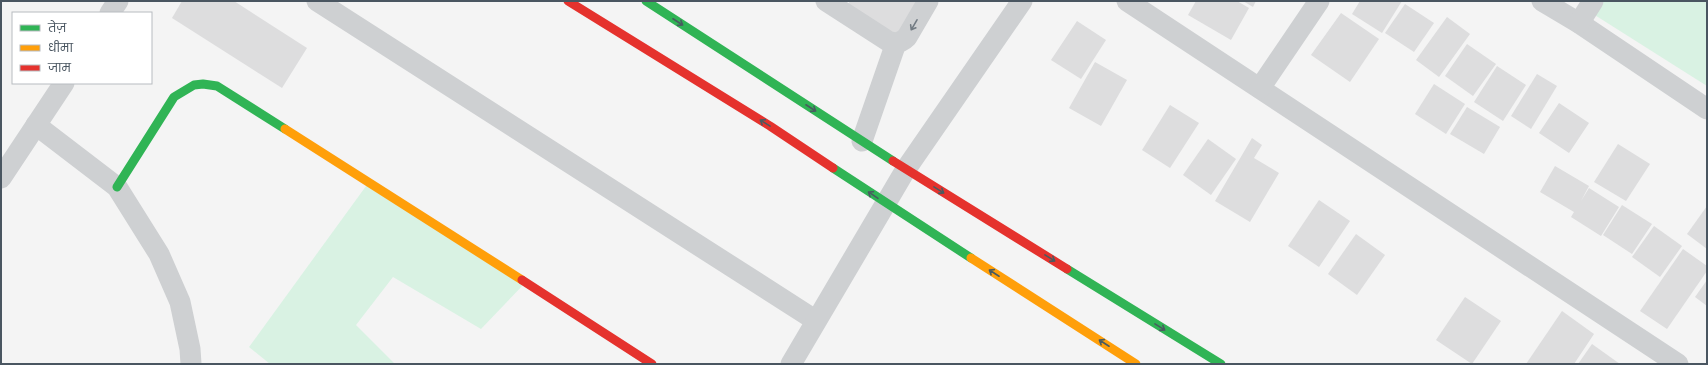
<svg xmlns="http://www.w3.org/2000/svg" width="1708" height="365" viewBox="0 0 1708 365" font-family="Poppins,'Noto Sans Devanagari',sans-serif">
  <style>
    .green { fill: #d9f2e3 }
    .building { fill: #ddddde }
    .lines { fill: none; stroke-linecap: round; stroke-linejoin: round }
    .street { stroke: #ced0d2; stroke-width: 21 }
    .fast { stroke: #30b455; stroke-width: 9 }
    .slow { stroke: #ff9f0a; stroke-width: 9 }
    .jam { stroke: #e5322d; stroke-width: 9 }
    .oneway { stroke: #495b60 }
    .oneway2 { stroke: #727b83 }
  </style>
  <rect width="100%" height="100%" fill="#f4f4f4"/>
  <!-- green -->
  <g class="green">
    <path d="M1597,1H1707V86L1590,12Z"/>
    <path d="M369,182L526,282L481,329L393,277L356,325L395,364H270L249,347Z"/>
  </g>
  <!-- building -->
  <g class="building">
    <path d="M182,1H234L307,48L282,88L172,18Z"/>
    <path d="M850,1H919L896,37L847,6Z"/>
    <path d="M1196,1H1237L1249,8L1231,40L1188,15Z"/>
    <path d="M1243,1H1256L1253,7Z"/>
    <path d="M1360,1H1402L1382,33L1352,14Z"/>
    <path d="M1405,4L1434,23L1414,52L1385,33Z"/>
    <path d="M1341,13L1379,39L1350,82L1311,55Z"/>
    <path d="M1447,17L1470,34L1439,77L1416,60Z"/>
    <path d="M1077,21L1106,40L1081,79L1051,60Z"/>
    <path d="M1467,44L1496,64L1473,96L1445,76Z"/>
    <path d="M1095,62L1127,80L1101,126L1069,108Z"/>
    <path d="M1497,66L1526,85L1503,121L1474,102Z"/>
    <path d="M1537,74L1557,86L1531,129L1511,116Z"/>
    <path d="M1434,84L1465,104L1446,134L1415,114Z"/>
    <path d="M1559,103L1589,123L1569,153L1539,133Z"/>
    <path d="M1170,105L1199,123L1170,168L1142,150Z"/>
    <path d="M1467,107L1500,127L1484,154L1450,134Z"/>
    <path d="M1252,138L1262,145L1254,158L1279,173L1250,222L1215,201Z"/>
    <path d="M1208,139L1236,159L1211,195L1183,175Z"/>
    <path d="M1618,144L1650,164L1626,201L1594,182Z"/>
    <path d="M1555,166L1589,186L1581,201L1589,188L1619,207L1601,236L1571,217L1574,212L1540,192Z"/>
    <path d="M1319,200L1350,221L1319,267L1288,246Z"/>
    <path d="M1622,205L1652,224L1632,254L1603,235Z"/>
    <path d="M1707,206V249L1687,234Z"/>
    <path d="M1654,226L1682,246L1660,277L1632,257Z"/>
    <path d="M1356,234L1385,255L1357,295L1328,274Z"/>
    <path d="M1683,249L1707,266V271L1667,329L1640,311Z"/>
    <path d="M1707,280V306L1695,297Z"/>
    <path d="M1465,297L1501,321L1472,364L1436,340Z"/>
    <path d="M1562,311L1594,334L1574,364H1526Z"/>
    <path d="M1592,344L1620,364H1578Z"/>
  </g>
  <g class="lines">
    <!-- street -->
    <g class="street">
      <path d="M317,1L815,320"/>
      <path d="M826,1L888,41C896,44 901,43 907,37L928,1"/>
      <path d="M1127,1L1678,364"/>
      <path d="M1542,1L1579,23L1707,109"/>
      <path d="M110,13L118,1"/>
      <path d="M1579,23L1593,1"/>
      <path d="M1260,88L1319,1"/>
      <path d="M36,125L117,187L159,254L180,302L190,349L191,364"/>
      <path d="M862,141L896,43"/>
      <path d="M1,178L64,83"/>
      <path d="M791,364L906,169L1022,1"/>
    </g>
    <!-- fast -->
    <g class="fast">
      <path d="M646,1L893,161"/>
      <path d="M833,168L971,258"/>
      <path d="M117,187L174,97L194,85L203,84L217,86L285,129"/>
      <path d="M1067,269L1221,364"/>
    </g>
    <!-- slow -->
    <g class="slow">
      <path d="M285,129L522,280"/>
      <path d="M971,258L1136,364"/>
    </g>
    <!-- jam -->
    <g class="jam">
      <path d="M568,1L770,126L833,168"/>
      <path d="M893,161L1067,269"/>
      <path d="M522,280L652,364"/>
    </g>
  </g>
  <!-- one-way arrows -->
  <defs><path id="oneway-shaft" d="M-6 0H5M1.5-3L5.5 0L1.5 3" fill="none" stroke-width="1.6" stroke-linecap="round" stroke-linejoin="round"/></defs>
  <g class="oneway">
    <use href="#oneway-shaft" transform="translate(678 22) rotate(33)"/>
    <use href="#oneway-shaft" transform="translate(811 108) rotate(33)"/>
    <use href="#oneway-shaft" transform="translate(765 123) rotate(-148)"/>
    <use href="#oneway-shaft" transform="translate(939 190) rotate(32)"/>
    <use href="#oneway-shaft" transform="translate(873 195) rotate(-146)"/>
    <use href="#oneway-shaft" transform="translate(1050 258) rotate(32)"/>
    <use href="#oneway-shaft" transform="translate(994 273) rotate(-147)"/>
    <use href="#oneway-shaft" transform="translate(1160 327) rotate(32)"/>
    <use href="#oneway-shaft" transform="translate(1104 343) rotate(-147)"/>
  </g>
  <use class="oneway2" href="#oneway-shaft" transform="translate(914 25) rotate(120)"/>
  <!-- border -->
  <rect width="1708" height="365" fill="none" stroke="#4a5661" stroke-width="4"/>
  <!-- legend -->
  <rect x="12" y="12" width="140" height="72" fill="#ffffff" stroke="#b7bbc0"/>
  <rect x="20" y="25" width="20" height="6" fill="#30b455" stroke="#b7bbc0"/>
  <text x="48" y="32" font-size="12" fill="#4a5661">तेज़</text>
  <rect x="20" y="45" width="20" height="6" fill="#ff9f0a" stroke="#b7bbc0"/>
  <text x="48" y="52" font-size="12" fill="#4a5661">धीमा</text>
  <rect x="20" y="65" width="20" height="6" fill="#e5322d" stroke="#b7bbc0"/>
  <text x="48" y="72" font-size="12" fill="#4a5661">जाम</text>
</svg>
